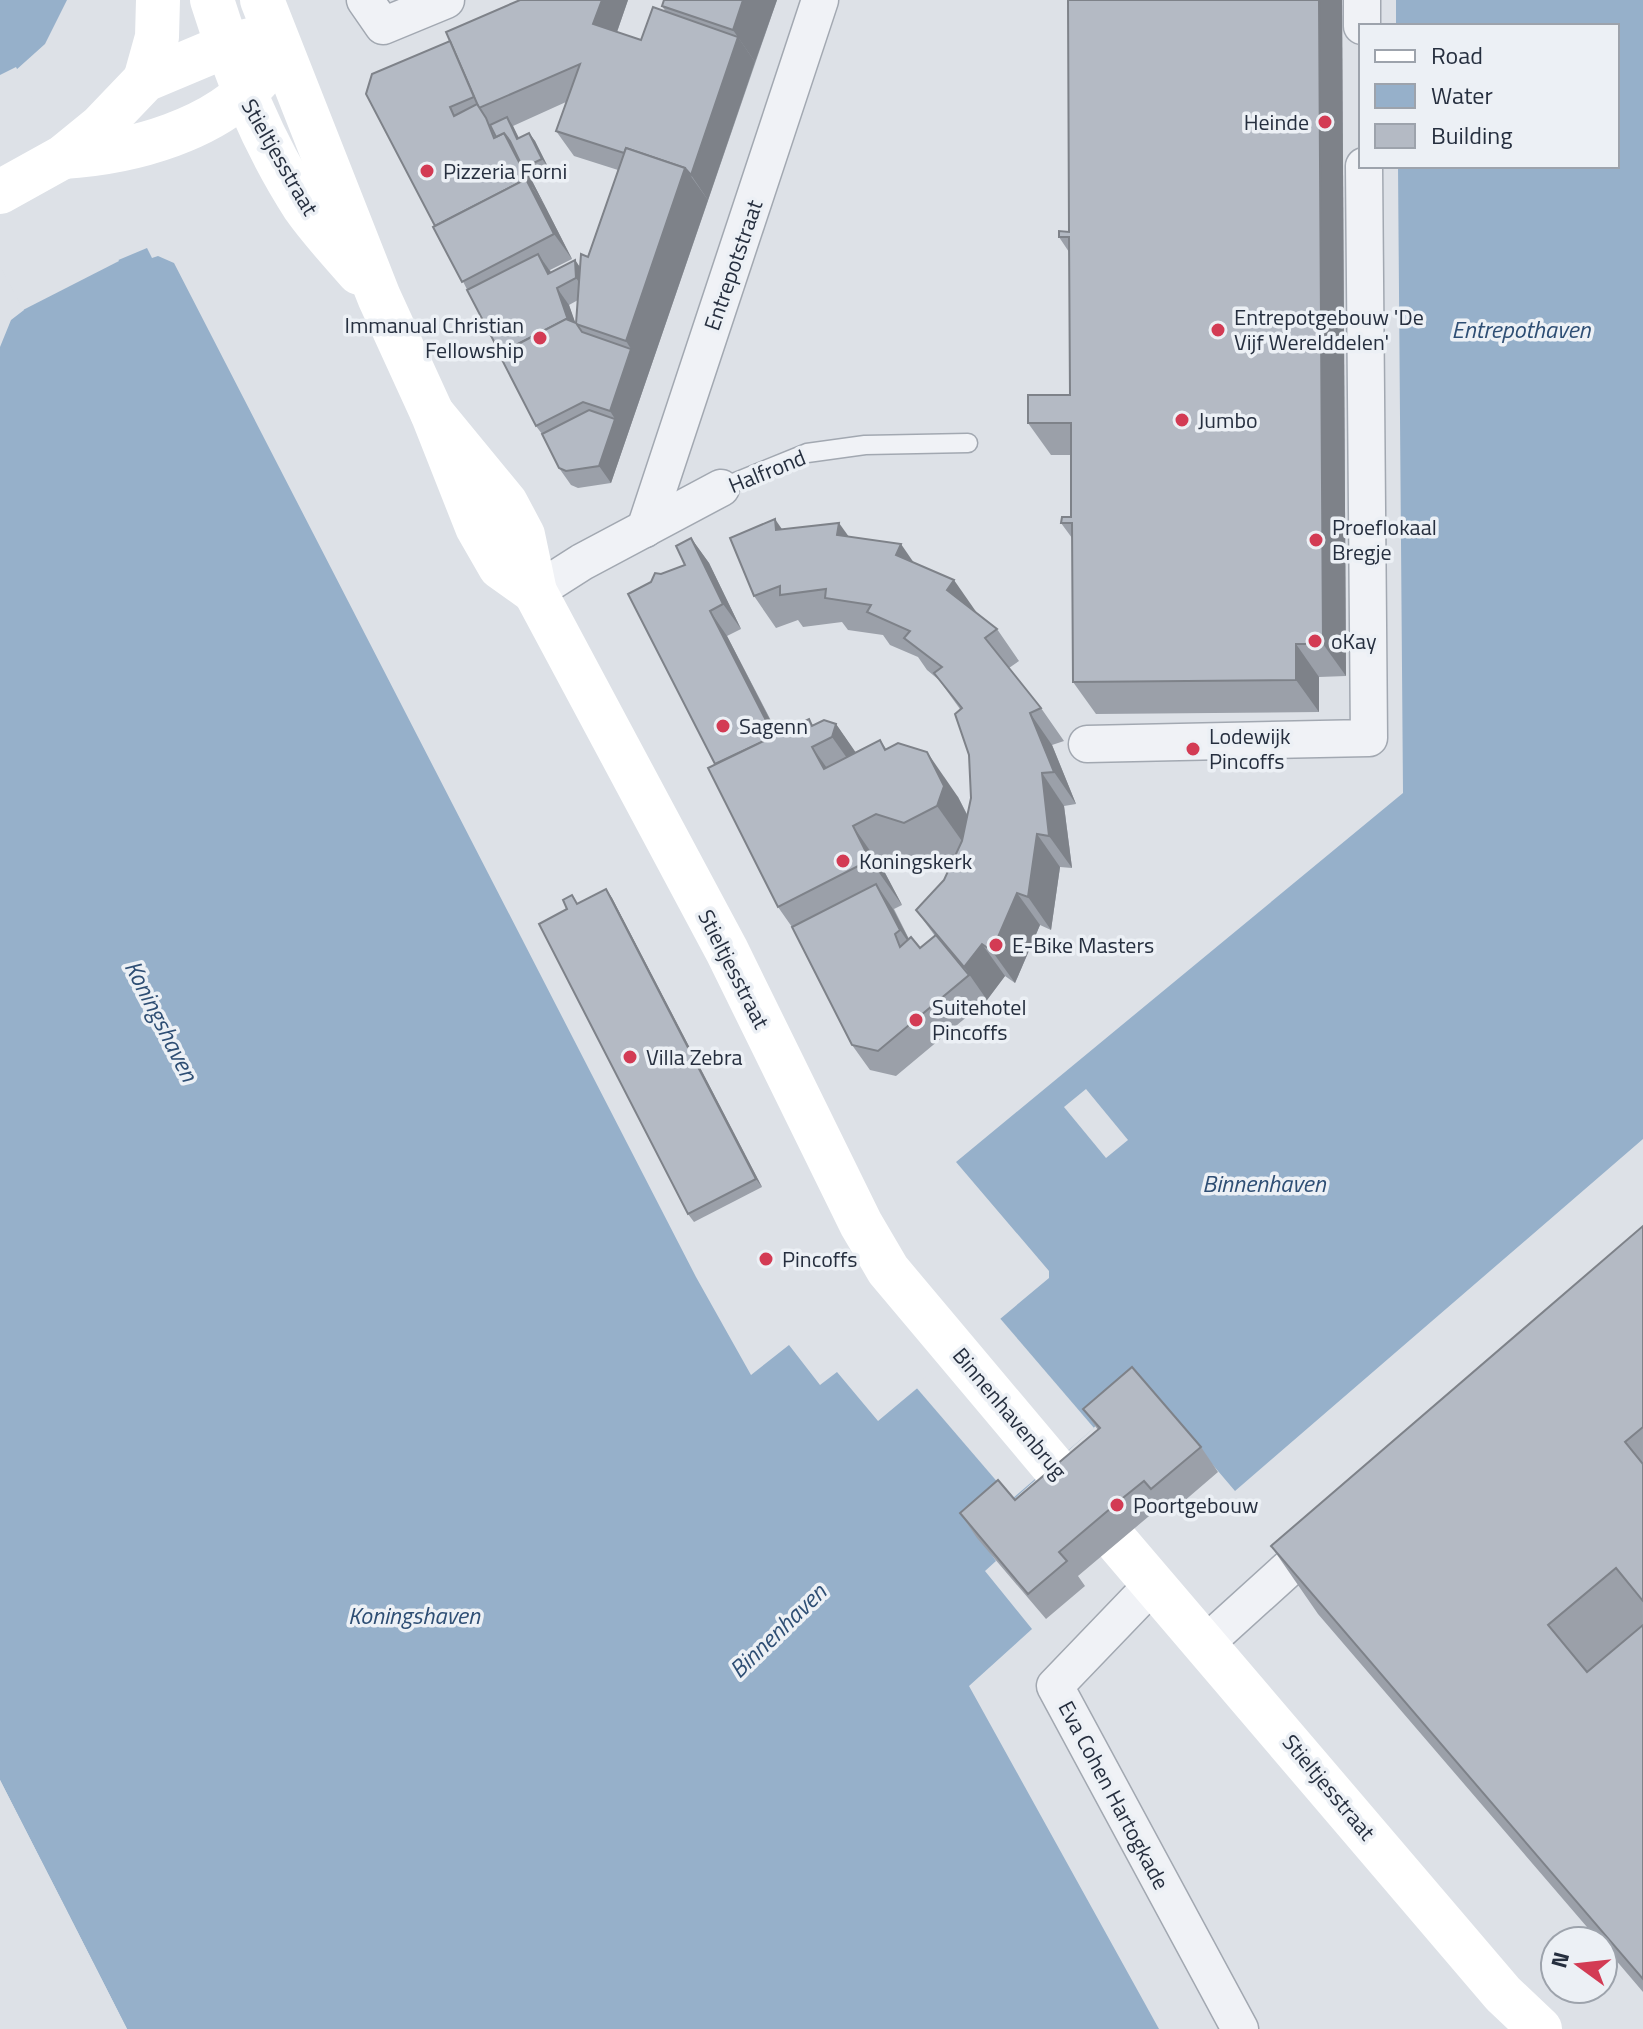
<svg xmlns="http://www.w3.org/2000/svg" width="1643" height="2029" viewBox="0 0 1643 2029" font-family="'Titillium Web',sans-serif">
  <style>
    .water { fill: #96b0ca }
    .pier { fill: #dde1e7 }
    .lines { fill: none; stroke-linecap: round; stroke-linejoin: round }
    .lane-casing { stroke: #a2a8b1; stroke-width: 21 }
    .street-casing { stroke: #a2a8b1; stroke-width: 39 }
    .lane { stroke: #f0f2f6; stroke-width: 18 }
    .street { stroke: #f0f2f6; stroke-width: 36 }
    .secondary { stroke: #fff; stroke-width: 44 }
    .wall { fill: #9ba0a9; fill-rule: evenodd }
    .shaded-wall { fill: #7e8289 }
    .building { fill: #b4bac4; stroke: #7e8289; stroke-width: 2 }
    .poi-dot { fill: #d33b54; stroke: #ecf0f5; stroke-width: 3 }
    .labels { text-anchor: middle; stroke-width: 7; stroke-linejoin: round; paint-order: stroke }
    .poi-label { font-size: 22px; fill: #262f3f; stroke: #ecf0f5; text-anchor: start }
    .street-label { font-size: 22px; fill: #262f3f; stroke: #ecf0f5 }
    .water-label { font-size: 24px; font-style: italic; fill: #2e4e74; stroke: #ecf0f5 }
  </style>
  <rect width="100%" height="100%" fill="#dde1e7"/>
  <!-- water -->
  <path class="water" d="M0,0H67L45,44L16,70L116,261L147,248L152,258L158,256L174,263L696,1277L751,1375L789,1345L820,1385L837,1372L878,1421L1049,1278V1271L956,1162L1403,793L1398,166H1617V26H1396V0H1643V1139L1235,1491L1150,1391L1098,1424L976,1533L996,1561L985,1571L1032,1629L969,1686L1159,2029H127L0,1780V347L11,320L24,310L0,265Z"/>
  <!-- pier -->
  <g class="pier">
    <path d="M16,67L119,261L23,310L0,267V75Z"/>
    <path d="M1086,1089L1128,1140L1106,1158L1064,1107Z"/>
    <path d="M998,1316L1094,1428L1012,1499L915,1386Z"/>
    <path d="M0,1780L63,1903L127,2029H123L0,1789Z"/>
  </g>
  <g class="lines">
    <!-- lane casing -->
    <g class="lane-casing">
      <path id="lane" d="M721,488L807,453L865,445L968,443"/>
    </g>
    <!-- street casing -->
    <g class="street-casing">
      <g id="street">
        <path d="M365,0L383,26L446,0"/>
        <path d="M1362,0V26"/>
        <path d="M645,529L820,0"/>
        <path d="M535,592L582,562L721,488"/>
        <path d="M1087,744L1369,738L1364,166"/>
        <path d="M1153,1584L1055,1686L1240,2029"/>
        <path d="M1205,1644L1322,1538"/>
      </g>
    </g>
    <!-- lane -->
    <use href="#lane" class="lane"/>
    <!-- street -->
    <use href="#street" class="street"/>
    <!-- secondary -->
    <g class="secondary">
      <path d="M212,0C235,73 262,142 304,207C320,230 341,252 359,273"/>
      <path d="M262,0L379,297L432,413L477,527L500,567L535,592"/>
      <path d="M145,80L157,37L158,0"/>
      <path d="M63,157C131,153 218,130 262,75"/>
      <path d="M0,192L63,157L101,126L145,80L226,46L255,39"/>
      <path d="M432,413L506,503L523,535L535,592L727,951L861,1224L888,1270L1073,1490"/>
      <path d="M1118,1543L1503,1994L1540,2029"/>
    </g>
  </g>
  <!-- wall -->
  <g class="wall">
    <path d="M520,0H628L617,32L641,40L666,12L662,6L777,0L611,483L578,488L571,485L559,468L542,434L536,426L435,226L450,41ZM566,102L556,131L574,156L618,170L588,257L580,268L575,260L551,272L550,270L572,259L530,177L548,167L535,141L529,133L519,138L513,126ZM578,300L576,323H575L569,305Z"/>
    <path d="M1068,0H1342L1346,676L1319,677V712L1096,714L1073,682L1072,538L1061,523L1071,517V455H1051L1028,423L1070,395L1069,252L1059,237L1069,232Z"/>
    <path d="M782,530L849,537L914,563L997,629L1019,661L1009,668L1041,708L1064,741L1052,745L1076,804L1064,806L1072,868L1060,867L1051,930L1040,925L1015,983L1005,976L987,1000L896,1076L870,1070L852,1045L792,927L778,907L715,764L651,582L661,574L685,565L691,538L709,563L741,629L727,636L778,734L809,719L813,726L836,724L855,752L880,740L887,750L958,797L968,816L971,798L969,755L960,709L939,680L927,670L918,657L890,645L883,635L848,630L842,622L803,627L798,620L776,628L754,596ZM954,858L944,880L916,910L935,936L920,948L909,939L894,909L902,905L884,871L907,859L935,868Z"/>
    <path d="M606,889L612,898L762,1187L694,1222L688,1214L567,909Z"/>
    <path d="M1643,1226V1992L1603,1945V1941H1599L1318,1614L1271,1546Z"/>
    <path d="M1083,1409L1201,1447L1218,1472L1169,1514L1161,1506L1142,1522L1078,1576L1085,1586L1046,1619L977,1538L960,1513L1015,1500L1098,1430Z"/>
  </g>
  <!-- shaded-wall -->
  <g class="shaded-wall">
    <path d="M602,0H628L611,49L593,24Z"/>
    <path d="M743,0H777L755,62L733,30Z"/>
    <path d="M1319,0H1342L1346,676L1323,644Z"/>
    <path d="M738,37L755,62L708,200L691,175Z"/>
    <path d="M507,117L513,126L523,147L517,139Z"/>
    <path d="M504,133L516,150L523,168L530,177L544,204L532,187Z"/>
    <path d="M529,133L535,141L548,167L542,159Z"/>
    <path d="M685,168L708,200L611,483L599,466L615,419L610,411L631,349L626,341Z"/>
    <path d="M526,179L544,204L572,259L554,234Z"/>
    <path d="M538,254L550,271L558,287L548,274Z"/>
    <path d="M575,260L587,277L588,295L576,278Z"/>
    <path d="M557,288L569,305L583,344L571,327Z"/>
    <path d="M775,519L797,551L776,530Z"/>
    <path d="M839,523L862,555L837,535Z"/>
    <path d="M691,538L709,563L741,629L723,604Z"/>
    <path d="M901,544L923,576L896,555Z"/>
    <path d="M954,580L977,613L947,590Z"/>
    <path d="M710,611L727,636L788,755L783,753Z"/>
    <path d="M1296,644L1319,677V712L1296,680Z"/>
    <path d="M1030,713L1052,745L1076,804L1054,772Z"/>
    <path d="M836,724L868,770L864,782L832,737Z"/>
    <path d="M812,747L844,792L824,769Z"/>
    <path d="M927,752L958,797L975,831L969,851L937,806Z"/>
    <path d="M1042,773L1064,806L1072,868L1049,836Z"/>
    <path d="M853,826L884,871L902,905L870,860Z"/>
    <path d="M1037,834L1060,867L1051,930L1028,897Z"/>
    <path d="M876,884L893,909L917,955L900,930Z"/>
    <path d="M606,889L612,898L762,1187L756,1179Z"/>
    <path d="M1017,893L1040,925L1015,983L992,951Z"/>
    <path d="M982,944L1005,976L987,1000L964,967Z"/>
  </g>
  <!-- building -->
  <g class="building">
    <path d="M520,0H602L593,24L641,40L653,7L738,37L691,175L685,168L626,148L624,153L556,131L580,64L479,108L446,32Z"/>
    <path d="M664,0H743L733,30L662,6Z"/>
    <path d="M1068,0H1319L1323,644H1296V680L1073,682L1072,523H1061L1062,517H1071V423H1028V395H1070L1069,237H1059V231L1069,232Z"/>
    <path d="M450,41L474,97L450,107L454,116L477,104L486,118L494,138L504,133L532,187L526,179L435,226L366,94L372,74Z"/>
    <path d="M507,117L517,139L529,133L542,159L523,168L510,141L504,133L496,137L490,125Z"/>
    <path d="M626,148L685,168L626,341L576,324L581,254L588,257Z"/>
    <path d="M526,179L554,234L462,282L433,227Z"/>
    <path d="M538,254L548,274L575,260L576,278L557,288L568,320L566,319L500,353L467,290Z"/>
    <path d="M566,319L576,323L582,332L631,349L610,411L583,402L536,426L499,354Z"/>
    <path d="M589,410L615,419L599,466L566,471L559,468L542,434Z"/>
    <path d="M775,519L776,530L839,523L837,535L901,544L896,555L954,580L947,590L997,629L985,638L1041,708L1030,713L1054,772L1042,773L1049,836L1037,834L1028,897L1017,893L992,951L982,944L964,967L916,910L944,880L962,841L971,798L969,755L955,714L962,708L934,673L942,667L904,638L910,631L867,612L871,605L825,598L826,589L780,595V586L754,596L730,538Z"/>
    <path d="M691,538L723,604L710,611L774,736L715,764L628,594L651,582L655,573L661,574L685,565L676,546Z"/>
    <path d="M809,719L812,726L824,720L836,724L832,737L812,747L824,769L880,740L885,750L898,743L927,752L944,786L937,806L904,823L876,814L853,826L870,860L778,907L708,768Z"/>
    <path d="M876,884L900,930L895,934L900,947L911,937L920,948L936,935L969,975L878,1051L852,1045L792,927Z"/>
    <path d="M606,889L756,1179L688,1214L539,924L567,909L563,900L572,895L577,904Z"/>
    <path d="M1643,1226V1427L1625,1442L1643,1464V1601L1616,1568L1548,1625L1587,1672L1643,1625V1979L1271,1546Z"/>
    <path d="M1132,1367L1201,1447L1151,1489L1144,1481L1124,1497L1059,1552L1067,1561L1028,1594L960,1513L998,1480L1015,1500L1056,1465L1100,1428L1083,1409Z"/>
  </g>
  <!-- markers -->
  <g class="poi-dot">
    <circle cx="1325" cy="122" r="8"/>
    <circle cx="427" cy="171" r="8"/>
    <circle cx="1218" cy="330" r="8"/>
    <circle cx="540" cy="338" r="8"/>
    <circle cx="1182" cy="420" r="8"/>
    <circle cx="1316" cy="540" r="8"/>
    <circle cx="1315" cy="641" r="8"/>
    <circle cx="723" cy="726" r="8"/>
    <circle cx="1193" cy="749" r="8"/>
    <circle cx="843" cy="861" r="8"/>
    <circle cx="996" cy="945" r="8"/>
    <circle cx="916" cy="1020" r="8"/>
    <circle cx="630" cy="1057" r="8"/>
    <circle cx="766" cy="1259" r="8"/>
    <circle cx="1117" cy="1505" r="8"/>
  </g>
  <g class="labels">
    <!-- poi labels -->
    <g class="poi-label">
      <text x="1309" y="130" text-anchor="end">Heinde</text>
      <text x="443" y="179">Pizzeria Forni</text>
      <text x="1234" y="325">Entrepotgebouw 'De<tspan x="1234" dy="25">Vijf Werelddelen'</tspan></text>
      <text x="524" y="333" text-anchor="end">Immanual Christian<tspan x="524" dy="25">Fellowship</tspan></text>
      <text x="1198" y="428">Jumbo</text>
      <text x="1332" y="535">Proeflokaal<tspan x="1332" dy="25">Bregje</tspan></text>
      <text x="1331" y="649">oKay</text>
      <text x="739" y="734">Sagenn</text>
      <text x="1209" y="744">Lodewijk<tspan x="1209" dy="25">Pincoffs</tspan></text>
      <text x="859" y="869">Koningskerk</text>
      <text x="1012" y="953">E-Bike Masters</text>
      <text x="932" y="1015">Suitehotel<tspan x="932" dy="25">Pincoffs</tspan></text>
      <text x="646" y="1065">Villa Zebra</text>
      <text x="782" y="1267">Pincoffs</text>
      <text x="1133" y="1513">Poortgebouw</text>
    </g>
    <!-- street labels -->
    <g class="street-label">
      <text transform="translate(280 157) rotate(60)" y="8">Stieltjesstraat</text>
      <text transform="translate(733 265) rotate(-71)" y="8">Entrepotstraat</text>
      <text transform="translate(767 471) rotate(-22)" y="8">Halfrond</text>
      <text transform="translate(734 969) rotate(63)" y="8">Stieltjesstraat</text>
      <text transform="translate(1010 1413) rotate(50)" y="8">Binnenhavenbrug</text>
      <text transform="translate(1329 1787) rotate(50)" y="8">Stieltjesstraat</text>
      <text transform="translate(1114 1795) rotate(62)" y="8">Eva Cohen Hartogkade</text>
    </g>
    <!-- water labels -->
    <g class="water-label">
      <text x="1521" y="338">Entrepothaven</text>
      <text transform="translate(161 1021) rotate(63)" y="8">Koningshaven</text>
      <text x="1264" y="1192">Binnenhaven</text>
      <text x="414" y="1624">Koningshaven</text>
      <text transform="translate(778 1631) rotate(-44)" y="8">Binnenhaven</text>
    </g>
  </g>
  <!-- legend -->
  <rect x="1359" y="24" width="260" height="144" fill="#ecf0f5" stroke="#9da3ac" stroke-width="2"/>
  <rect x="1375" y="50" width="40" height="12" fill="#ffffff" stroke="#9da3ac" stroke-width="2"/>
  <text x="1431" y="64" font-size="24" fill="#262f3f">Road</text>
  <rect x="1375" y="84" width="40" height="24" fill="#96b0ca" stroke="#9da3ac" stroke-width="2"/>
  <text x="1431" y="104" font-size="24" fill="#262f3f">Water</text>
  <rect x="1375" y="124" width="40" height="24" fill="#b4bac4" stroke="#9da3ac" stroke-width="2"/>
  <text x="1431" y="144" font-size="24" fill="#262f3f">Building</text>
  <!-- north arrow -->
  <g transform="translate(1579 1965) rotate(285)"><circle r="38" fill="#ecf0f5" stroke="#9da3ac" stroke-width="2"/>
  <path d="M0-6L14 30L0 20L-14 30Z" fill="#d33b54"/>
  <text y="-12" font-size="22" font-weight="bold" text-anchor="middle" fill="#262f3f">N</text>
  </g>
</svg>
